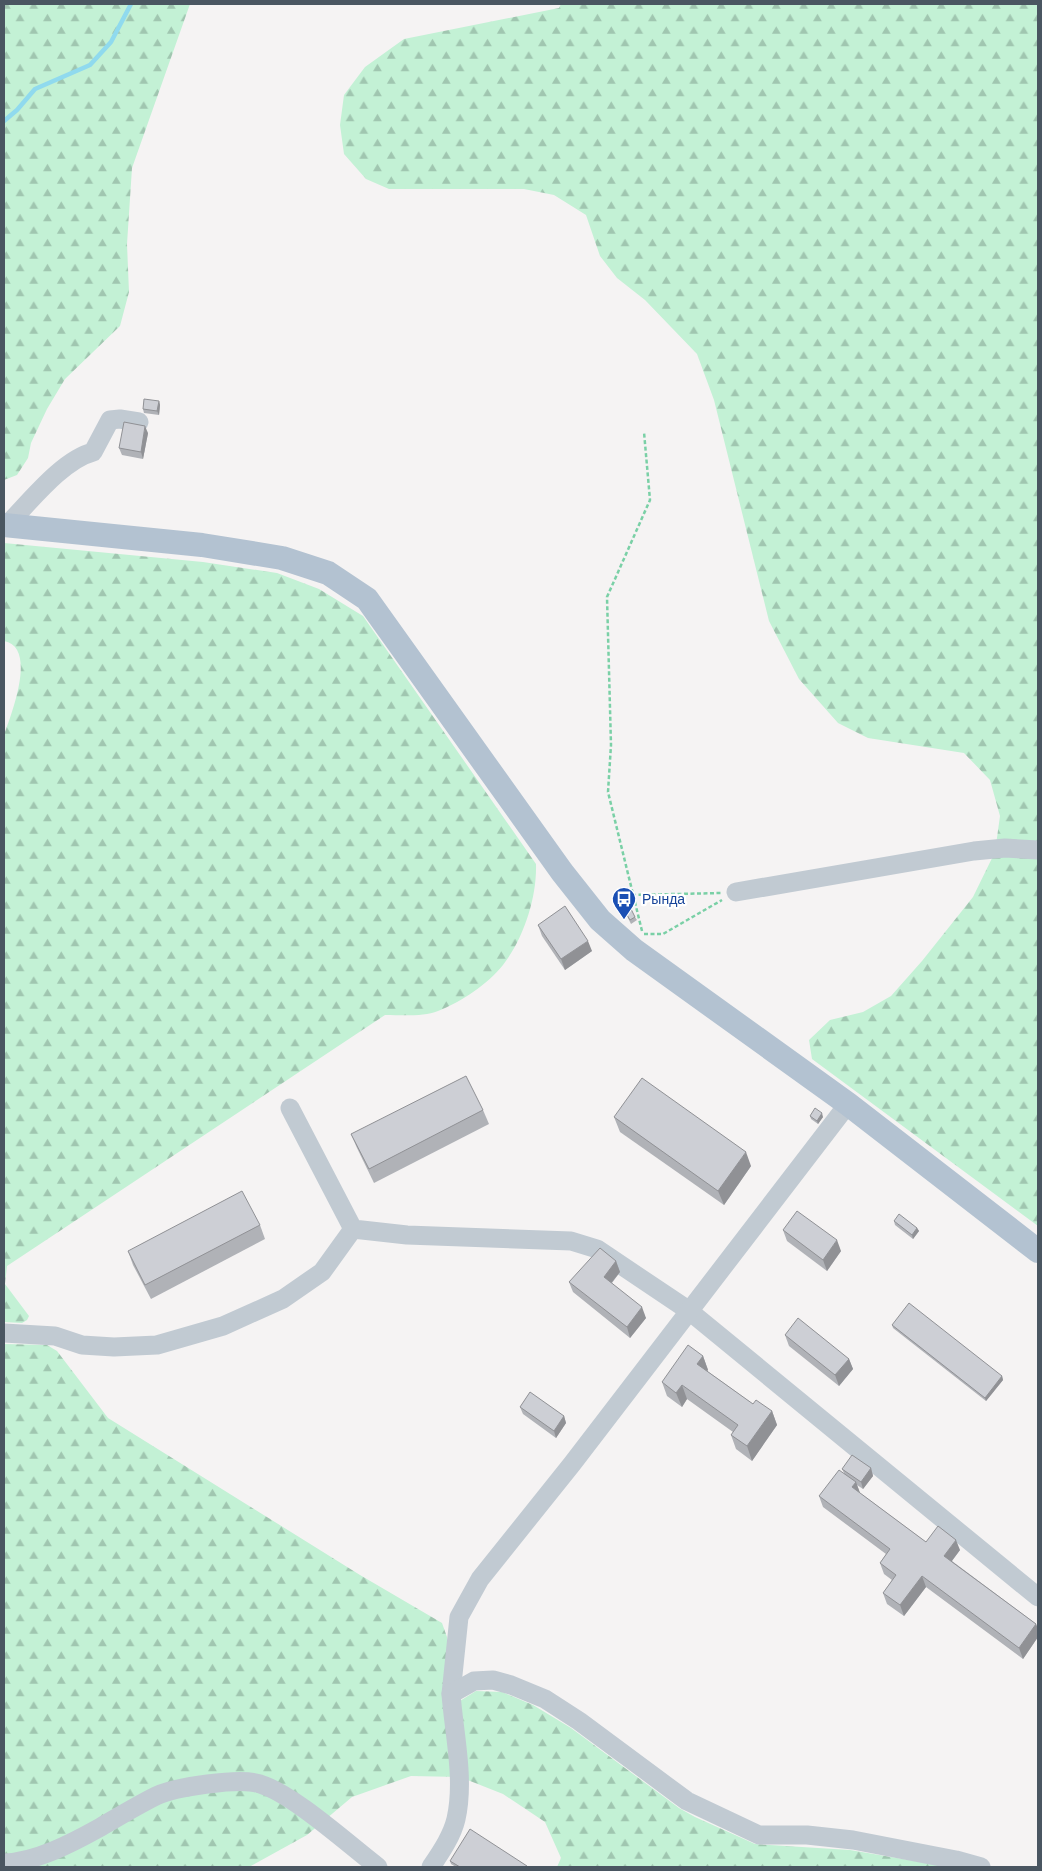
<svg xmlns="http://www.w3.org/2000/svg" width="1042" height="1871" viewBox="0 0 1042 1871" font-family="'Work Sans',sans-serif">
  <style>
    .forest { fill: url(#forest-firs) }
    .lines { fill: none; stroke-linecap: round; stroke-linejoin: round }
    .stream { stroke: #90daee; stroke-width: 4.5 }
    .path { stroke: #7ad0a6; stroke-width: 2.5; stroke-dasharray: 4 2.5; stroke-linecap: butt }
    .minor { stroke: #c1cad2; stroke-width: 19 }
    .major { stroke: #b3c2d1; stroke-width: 24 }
    .wall { fill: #b0b2b7 }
    .shaded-wall { fill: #909195 }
    .building { fill: #cdcfd5; stroke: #909195 }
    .labels { text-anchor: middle; stroke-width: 4.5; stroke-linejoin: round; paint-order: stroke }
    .transit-label { font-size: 14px; fill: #164399; stroke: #fff; text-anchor: start }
  </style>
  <defs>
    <pattern id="forest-firs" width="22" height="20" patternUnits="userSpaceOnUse" patternTransform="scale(1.25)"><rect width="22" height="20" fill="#c3f1d5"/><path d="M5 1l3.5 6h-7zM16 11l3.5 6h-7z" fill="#a0c6b0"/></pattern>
  </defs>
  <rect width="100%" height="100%" fill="#f5f3f3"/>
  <!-- forest -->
  <g class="forest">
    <path d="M4,4H190L132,168L127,244L129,292L120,326L65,379L47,409L31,443L28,458L17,475L4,480Z"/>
    <path d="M561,4H1038V1226L812,1059L809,1040L830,1020L863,1012L891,996L922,961L973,897L995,852L1000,816L990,780L964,753L868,738L838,723L799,679L769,621L714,400L697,354L645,300L617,278L600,256L586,215L554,195L524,189H389L366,179L344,154L340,125L344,95L365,67L404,39L559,8Z"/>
    <path d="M4,543L203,562L277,573L319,589L363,616L536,864C537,897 524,938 503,965C488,984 461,1002 438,1011C423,1017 401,1015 385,1015L7,1266L5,1284L29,1316L27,1320L22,1323L4,1322V735C11,715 38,647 4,641Z"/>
    <path d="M4,1344L47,1345L57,1351L108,1418L360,1575L442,1623L447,1637L455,1704L476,1691L502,1692L533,1705L571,1728L679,1808L695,1817L755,1844L850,1850L950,1867H557L561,1858L545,1822L503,1794L460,1777L411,1776L352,1797L307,1835L249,1867H4Z"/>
  </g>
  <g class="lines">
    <!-- stream -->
    <path class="stream" d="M4,121L17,110L35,89L90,65L111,42L131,4"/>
    <!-- path -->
    <g class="path">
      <path d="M632,895L721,893"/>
      <path d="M642,931L608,792L611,745L607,597L650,500L644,432"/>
      <path d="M644,934H663L722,900"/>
    </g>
    <!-- minor -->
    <g class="minor">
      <path d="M6,526C29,503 62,460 93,452L110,420L120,419L139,422"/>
      <path d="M736,892L974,851L1005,848L1038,850"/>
      <path d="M290,1108L353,1229L407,1235L571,1241L597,1249L688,1310L1038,1597"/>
      <path d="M4,1333L55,1336L82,1345L114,1347L157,1345L223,1326L283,1299L322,1272L353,1229"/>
      <path d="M451,1694L459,1617L480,1579L572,1464L848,1104"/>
      <path d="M4,1863C36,1862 72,1843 99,1828C118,1817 136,1806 156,1796C174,1787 241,1777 260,1784C293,1794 348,1844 378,1867"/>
      <path d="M431,1867C441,1852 452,1836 456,1819C465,1779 454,1734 451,1694L474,1681L493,1680L511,1685L545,1699L579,1721L687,1801L759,1835H807L853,1840L956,1860L981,1867"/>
    </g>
    <!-- major -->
    <path class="major" d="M4,525L202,545L282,558L328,573L367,599L562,872L600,920L634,950L848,1104L1038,1251"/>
  </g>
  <!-- wall -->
  <g class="wall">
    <path d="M159,401L160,405L159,415L144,413L143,409Z"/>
    <path d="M148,433L143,459L122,455L119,448Z"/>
    <path d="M624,910L635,917L637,920L631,924Z"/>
    <path d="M538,925L592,951L565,970L542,936Z"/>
    <path d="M483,1110L489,1124L374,1183L357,1148L351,1134Z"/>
    <path d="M810,1116L823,1117L818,1124L811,1119Z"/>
    <path d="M614,1117L751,1166L724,1205L620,1132Z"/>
    <path d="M894,1221L917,1228L919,1231L913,1239L895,1225Z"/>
    <path d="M260,1225L265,1239L151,1299L133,1265L128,1251Z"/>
    <path d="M783,1230L841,1251L827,1271L787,1241Z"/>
    <path d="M616,1261L620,1272L612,1283L646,1318L630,1338L573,1292L569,1282Z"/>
    <path d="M892,1325L1002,1376L1003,1380L986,1401L893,1328Z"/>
    <path d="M785,1335L849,1359L853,1369L839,1386L789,1346Z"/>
    <path d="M703,1356L708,1370L707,1371L753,1404L772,1411L777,1425L752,1461L736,1449L731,1435L733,1432L687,1399L682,1407L667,1396L662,1382Z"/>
    <path d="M520,1407L564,1416L566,1423L556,1438L523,1414Z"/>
    <path d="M871,1468L873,1476L863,1489L857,1485L860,1493L926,1542L960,1550L952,1561L1036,1624L1038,1629V1637L1023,1659L926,1587L904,1616L887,1604L883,1593L892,1580L884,1574L880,1563L886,1554L823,1507L819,1496L844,1473L842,1469Z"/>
    <path d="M450,1861L527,1866V1867H456L451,1864Z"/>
  </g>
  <!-- shaded-wall -->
  <g class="shaded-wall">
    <path d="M159,401L160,405L159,415L157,411Z"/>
    <path d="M145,426L148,433L143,459L141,452Z"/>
    <path d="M588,941L592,951L565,970L561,959Z"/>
    <path d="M822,1113L823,1117L818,1124L817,1121Z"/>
    <path d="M746,1152L751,1166L724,1205L718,1191Z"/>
    <path d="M917,1228L919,1231L913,1239L912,1235Z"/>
    <path d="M837,1240L841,1251L827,1271L823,1260Z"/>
    <path d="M616,1261L620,1272L608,1287L604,1277Z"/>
    <path d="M642,1307L646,1318L630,1338L627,1327Z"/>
    <path d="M703,1356L708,1370L702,1378L697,1364Z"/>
    <path d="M849,1359L853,1369L839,1386L835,1375Z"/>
    <path d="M1002,1376L1003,1380L986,1401L985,1398Z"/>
    <path d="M682,1385L687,1399L682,1407L676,1393Z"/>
    <path d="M772,1411L777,1425L752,1461L747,1446Z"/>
    <path d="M564,1416L566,1423L556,1438L554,1431Z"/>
    <path d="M871,1468L873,1476L863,1489L861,1482Z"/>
    <path d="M856,1482L860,1493L852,1487Z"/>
    <path d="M956,1540L960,1550L948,1566L944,1556Z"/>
    <path d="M922,1576L926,1587L904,1616L900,1605Z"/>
    <path d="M1036,1624L1038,1629V1637L1023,1659L1019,1648Z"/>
  </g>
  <!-- building -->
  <g class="building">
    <path d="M144,399L159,401L157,411L143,409Z"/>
    <path d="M124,422L145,426L141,452L119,448Z"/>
    <path d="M565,906L588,941L561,959L538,925Z"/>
    <path d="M630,907L635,917L630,920L624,910Z"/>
    <path d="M466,1076L483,1110L369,1169L351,1134Z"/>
    <path d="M642,1078L746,1152L718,1191L614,1117Z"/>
    <path d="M815,1108L822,1113L817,1121L810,1116Z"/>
    <path d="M242,1191L260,1225L145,1285L128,1251Z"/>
    <path d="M797,1211L837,1240L823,1260L783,1230Z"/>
    <path d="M899,1214L917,1228L912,1235L894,1221Z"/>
    <path d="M600,1248L616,1261L604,1277L642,1307L627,1327L569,1282Z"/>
    <path d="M909,1303L1002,1376L985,1398L892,1325Z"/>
    <path d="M798,1318L849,1359L835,1375L785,1335Z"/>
    <path d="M688,1345L703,1356L697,1364L753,1404L756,1400L772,1411L747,1446L731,1435L738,1425L682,1385L676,1393L662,1382Z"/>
    <path d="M530,1392L564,1416L554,1431L520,1407Z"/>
    <path d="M852,1455L871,1468L861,1482L842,1469Z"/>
    <path d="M839,1470L856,1482L852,1487L926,1542L938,1526L956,1540L944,1556L1036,1624L1019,1648L922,1576L900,1605L883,1593L896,1575L880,1563L890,1549L819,1496Z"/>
    <path d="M470,1829L527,1866L526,1867H460L450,1861Z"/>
  </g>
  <!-- icons -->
  <defs>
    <g id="bus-pin" transform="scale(1.25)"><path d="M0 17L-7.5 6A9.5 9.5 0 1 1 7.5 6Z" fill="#1a4fb4" stroke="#fff"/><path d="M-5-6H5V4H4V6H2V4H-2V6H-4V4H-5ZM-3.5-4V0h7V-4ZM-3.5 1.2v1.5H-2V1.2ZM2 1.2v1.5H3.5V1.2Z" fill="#fff"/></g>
  </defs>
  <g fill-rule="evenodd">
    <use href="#bus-pin" x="624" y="899"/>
  </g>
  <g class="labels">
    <!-- transit labels -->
    <g class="transit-label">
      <text x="642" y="904">Рында</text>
    </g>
  </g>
  <!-- border -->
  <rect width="1042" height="1871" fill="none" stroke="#4a5661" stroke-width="10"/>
</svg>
